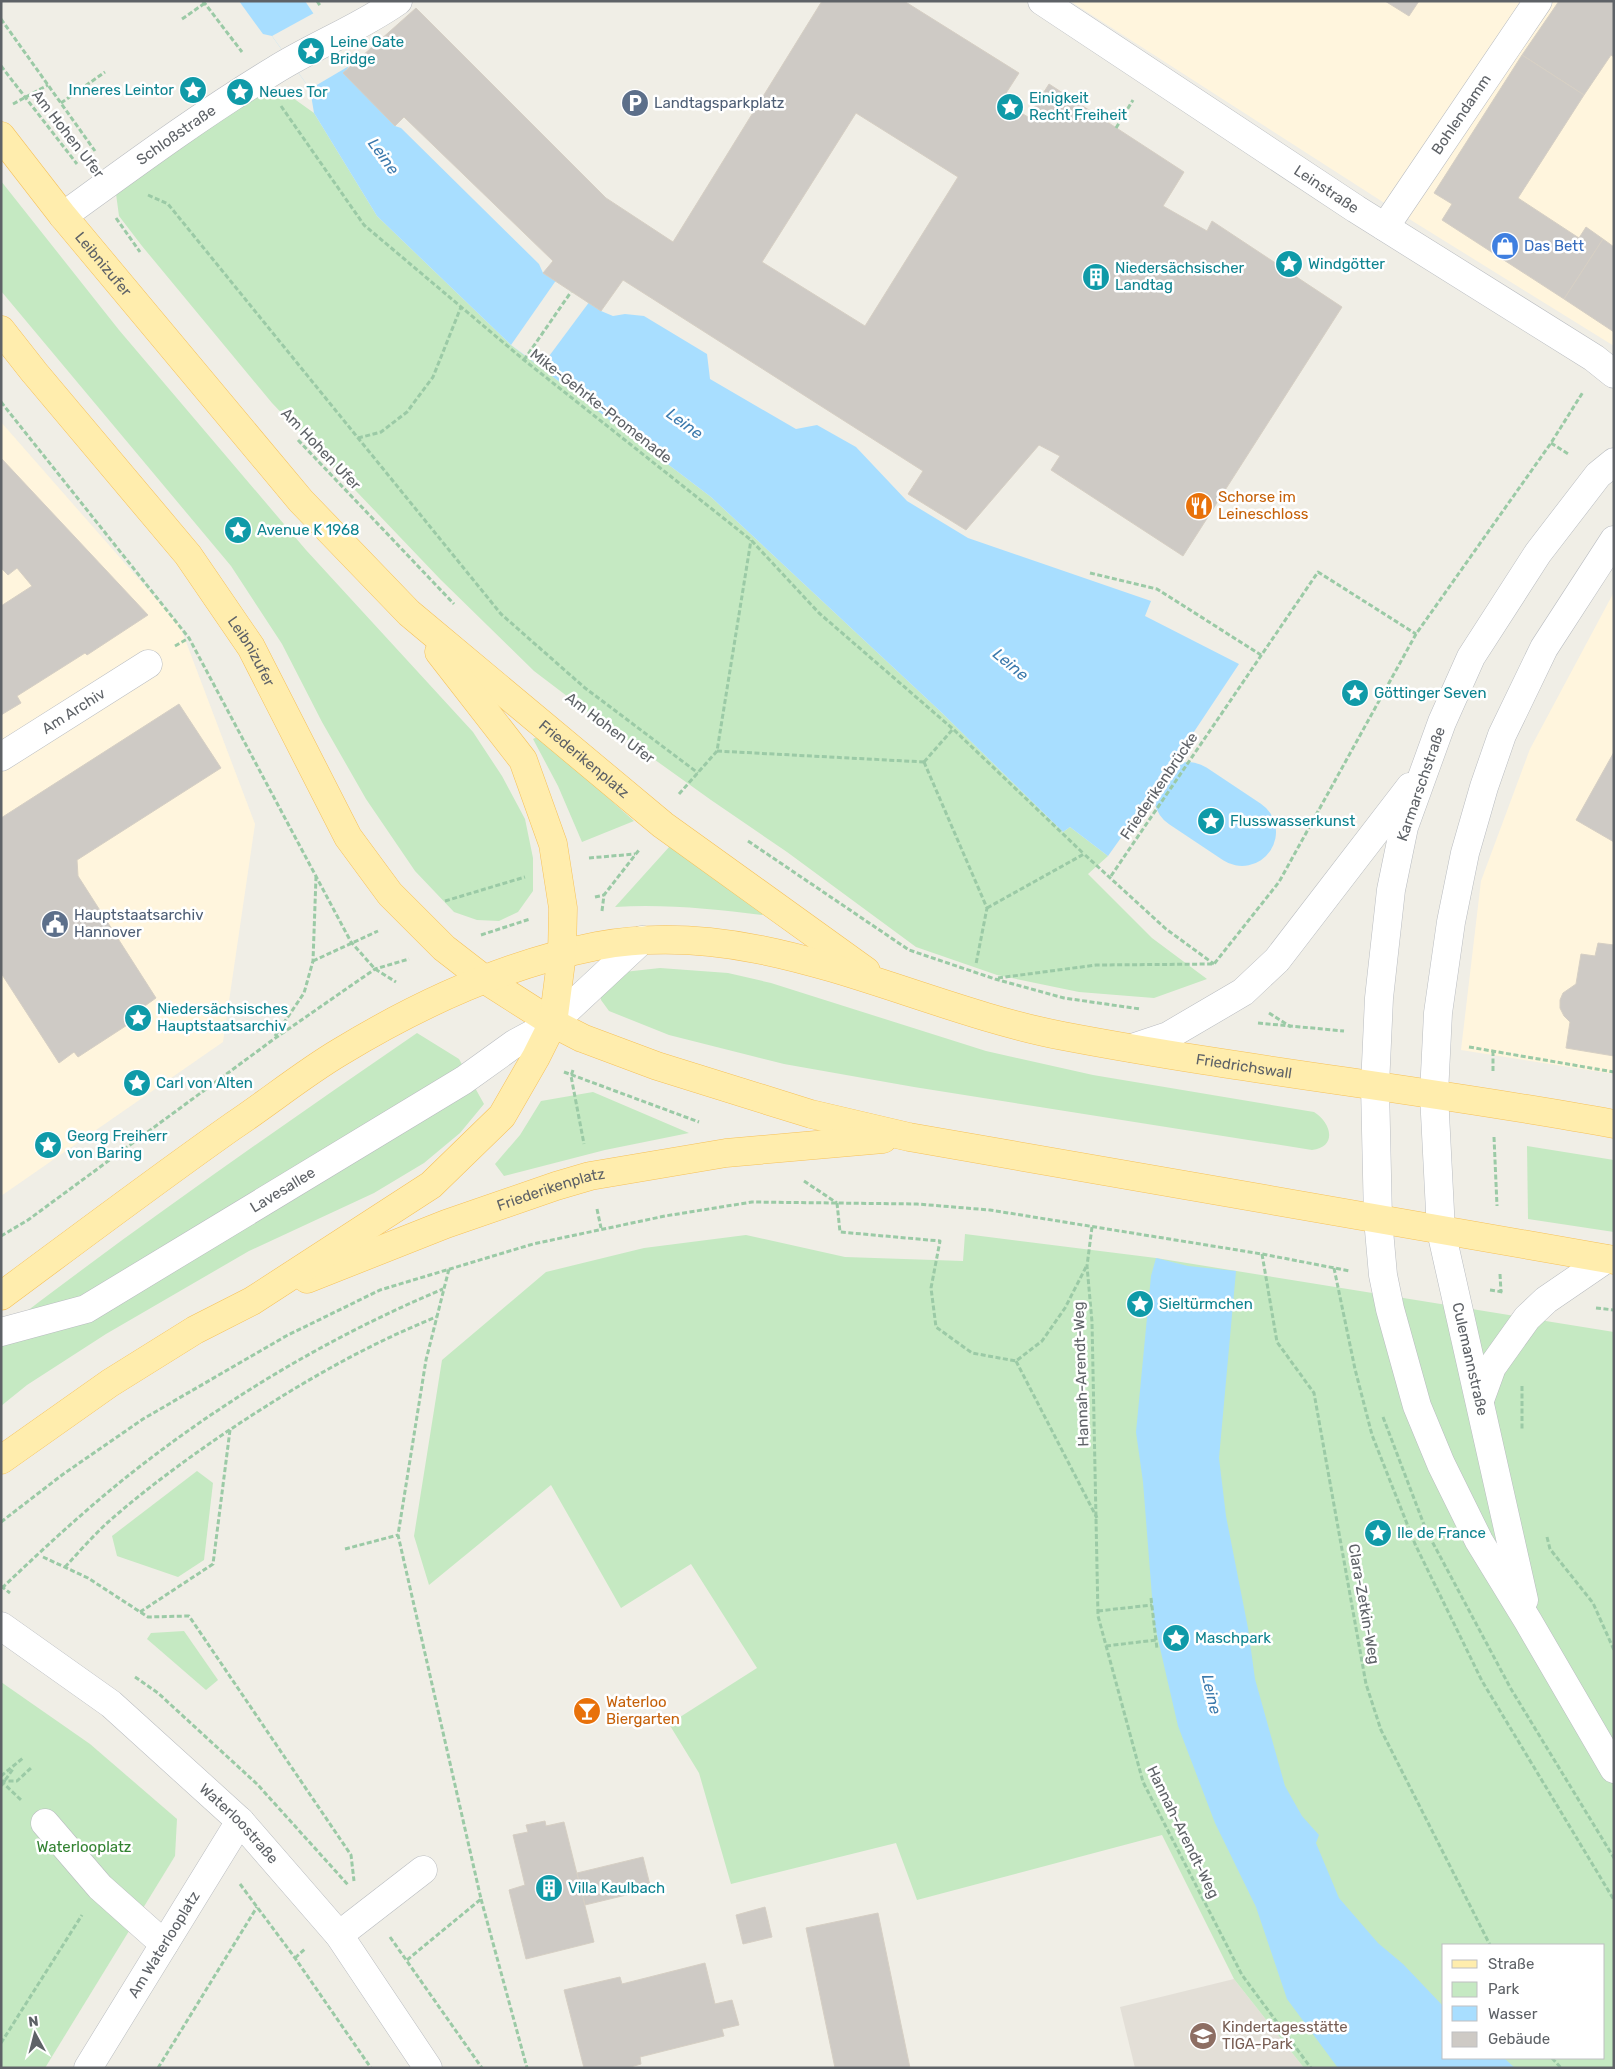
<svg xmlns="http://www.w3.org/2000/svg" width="1615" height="2069" viewBox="0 0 1615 2069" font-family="Rubik,sans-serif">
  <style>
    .commercial { fill: #fff5dd }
    .education { fill: #e3dfd7 }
    .green { fill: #c5e9c2; fill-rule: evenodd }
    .water { fill: #a8deff }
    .pier { fill: #f0eee6 }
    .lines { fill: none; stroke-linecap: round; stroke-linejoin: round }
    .river { stroke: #a8deff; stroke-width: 68 }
    .building { fill: #cecac5; stroke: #d6cfc4; fill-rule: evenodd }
    .minor-casing { stroke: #b9bcc0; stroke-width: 29 }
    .major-casing { stroke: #f6c159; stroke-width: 29 }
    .path { stroke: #9bcaa6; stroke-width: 3; stroke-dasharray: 5 2.5; stroke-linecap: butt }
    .minor { stroke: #fff; stroke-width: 28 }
    .major { stroke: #ffedad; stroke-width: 28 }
    .labels { text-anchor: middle; stroke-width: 5; stroke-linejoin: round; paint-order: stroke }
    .culture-label { font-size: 15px; fill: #0d838f; stroke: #fff; text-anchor: start }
    .service-label { font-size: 15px; fill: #4e5e75; stroke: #fff; text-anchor: start }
    .street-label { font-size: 15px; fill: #5e6267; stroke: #fff }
    .shop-label { font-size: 15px; fill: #366cbe; stroke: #fff; text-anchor: start }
    .food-label { font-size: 15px; fill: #c56008; stroke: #fff; text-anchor: start }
    .park-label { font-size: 15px; fill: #328231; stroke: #fff }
    .education-label { font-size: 15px; fill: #785e54; stroke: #fff; text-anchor: start }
    .water-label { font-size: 16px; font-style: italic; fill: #3c7aad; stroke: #fff }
  </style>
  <rect width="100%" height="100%" fill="#f0eee6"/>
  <!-- commercial -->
  <g class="commercial">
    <path d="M1070,1H1614V346L1414,222Z"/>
    <path d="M1,422L180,626L255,824L223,1042L1,1196Z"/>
    <path d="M1614,592V1074L1461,1050L1481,881L1530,749Z"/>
  </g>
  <!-- education -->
  <path class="education" d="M1234,1979L1304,2068H1135L1120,2007Z"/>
  <!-- green -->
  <g class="green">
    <path d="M251,83L293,98L314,113L377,216L511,345L711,497L941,712L1063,832L1070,827L1108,856L1088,874L1152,938L1207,979L1154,998L1079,992L997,975L916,947L787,852L711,800L584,709L534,671L441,580L272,403L142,246L119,216L114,179Z"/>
    <path d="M1,181L119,330L306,550L473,732L502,776L525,819L533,858V891L518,912L499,921L477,920L454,912L415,871L366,799L322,722L282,644L231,566L1,291Z"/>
    <path d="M539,736L634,821L582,842L558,786L533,739Z"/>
    <path d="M670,846L765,909L762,915C713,909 665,904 615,907Z"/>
    <path d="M660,968L728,973L771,983L986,1051L1093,1075L1314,1112C1331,1122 1338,1147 1312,1150L914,1087L784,1064L669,1035L609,1011L601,1000V985L615,973Z"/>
    <path d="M417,1033L459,1059L484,1104L460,1133L424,1163L374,1193L249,1251L106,1334L27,1385L1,1406V1331C136,1227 276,1130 417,1033Z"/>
    <path d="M593,1092L689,1133L605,1150L504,1176L495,1164L520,1135L541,1101Z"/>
    <path d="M1527,1146L1614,1160V1232L1528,1219Z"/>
    <path d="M965,1234L1156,1258L1614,1332V2068H1304L1234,1979L1162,1835L917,1900L896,1843L731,1884L699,1773L669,1724L757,1668L691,1564L621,1608L551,1485L429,1585L414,1536L442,1360L546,1272L644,1248L746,1235L845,1257L963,1261ZM1444,1945H1604V2058H1444Z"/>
    <path d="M197,1471L213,1483L204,1560L178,1577L117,1556L112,1536Z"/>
    <path d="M184,1631L218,1680L206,1690L147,1639L151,1633Z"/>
    <path d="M1,1682L90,1744L177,1819L175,1856L45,2068H1Z"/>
  </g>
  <!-- water -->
  <g class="water">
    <path d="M239,1H305L349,66L344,73L395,126L401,128L539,264L543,273L601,311L613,316L625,314L644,316L707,354L710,379L796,429L817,425L856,447L907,501L968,538L1151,601L1145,616L1239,664L1162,780L1108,856L1070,827L1063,832L941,712L711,497L511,345L377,216L314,113L310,89L272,36L263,34Z"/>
    <path d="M1156,1258L1188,1266L1236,1271L1219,1458L1226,1516L1248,1628L1255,1679L1285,1786L1302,1816L1319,1835L1316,1843L1339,1898L1378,1943L1403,1964L1444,2007V2058H1504L1515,2068H1338L1287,1999L1256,1907L1215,1823L1178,1726L1154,1622L1143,1482L1136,1432L1151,1276Z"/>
  </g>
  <!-- pier -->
  <g class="pier">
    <path d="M314,13L349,66L310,89L272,36Z"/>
    <path d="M557,279L590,301L541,367L511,345Z"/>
  </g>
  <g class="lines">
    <!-- river -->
    <path class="river" d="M1188,796L1242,832"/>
  </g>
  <!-- building -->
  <g class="building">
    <path d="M822,1H904L1019,73L1001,101L1028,117L1049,84L1184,172L1163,206L1207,231L1212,221L1342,307L1183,556L1051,470L1060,456L1039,445L966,530L908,494L923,471L623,280L601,311L543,273L553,261L404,117L395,126L343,73L416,8L606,198L673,242ZM856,113L958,177L865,326L762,262Z"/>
    <path d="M1385,1H1419L1409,16Z"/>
    <path d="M1559,1H1614V57L1611,55L1584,95L1522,55Z"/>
    <path d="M1522,55L1584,95L1518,198L1579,238L1586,227L1603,239L1564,299L1442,220L1452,204L1434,193Z"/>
    <path d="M1603,239L1614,247V332L1564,299Z"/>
    <path d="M1,458L148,615L87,655L85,653L17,696L21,703L1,715V606L32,586L17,568L8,575L1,568Z"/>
    <path d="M179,704L221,768L77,860L78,876L156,998L142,1008L146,1013L138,1018L78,1057L74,1052L59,1063L1,973V818Z"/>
    <path d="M1614,752V842L1576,820Z"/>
    <path d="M1598,943L1614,945V1056L1566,1048L1570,1022L1564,1016L1560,1008V1000L1563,993L1576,984L1581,954L1595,956Z"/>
    <path d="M545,1821L546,1826L564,1822L594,1942L526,1959L509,1890L525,1885L513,1835L528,1832L526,1825Z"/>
    <path d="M643,1857L651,1889L585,1905L577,1873Z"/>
    <path d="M765,1907L772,1937L743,1944L736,1915Z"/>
    <path d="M878,1913L910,2068H835L806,1928Z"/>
    <path d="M705,1963L715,2004L732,2000L739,2025L722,2029L724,2036L640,2057L641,2064L627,2068H584L564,1990L620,1977L622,1984Z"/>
  </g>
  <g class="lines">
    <!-- minor casing -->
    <g class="minor-casing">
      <g id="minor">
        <path id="s1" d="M1042,1L1356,209L1594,358L1614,374"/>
        <path id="s2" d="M63,216C132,166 202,114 275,70C315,45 360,28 398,1"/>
        <path id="s3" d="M1385,227L1538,1"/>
        <path d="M1614,462L1598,475L1538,553L1471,657L1442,722L1404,827L1391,890L1379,998L1375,1086L1378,1219L1383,1275L1390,1309L1417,1406L1441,1464L1479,1541L1528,1621L1614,1769"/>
        <path id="s4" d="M1,757L148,664"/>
        <path d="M1132,1048L1168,1036L1243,992L1277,960L1410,787"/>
        <path id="s5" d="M1,1332L86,1309L464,1080L514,1044L553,1023L642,940"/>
        <path d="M1480,1400L1492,1367L1527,1318L1546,1300L1606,1259"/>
        <path d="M1524,1600L1441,1231L1434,1094L1438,1013L1451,922L1465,853L1484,787L1502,735L1544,648L1614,540"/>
        <path id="s6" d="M1,1626L111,1704L240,1821L339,1935L428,2068"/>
        <path d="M45,1823L100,1887L164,1944"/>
        <path d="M339,1935L423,1870"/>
        <path id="s7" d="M88,2068L240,1821"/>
      </g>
    </g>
    <!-- major casing -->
    <g class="major-casing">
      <g id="major">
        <path id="s8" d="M1,136L63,216L301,501L409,613L663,825L866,971"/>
        <path id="s9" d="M1,330L34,372L188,555L251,647L348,837L390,894L444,948L484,979L553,1023L582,1038L657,1066L811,1114L909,1137L1614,1260"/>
        <path id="s10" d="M307,1279L446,1224L556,1186L590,1176L726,1153L883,1139"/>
        <path id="s11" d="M1,1296C78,1239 155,1181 233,1126C269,1102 303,1074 340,1052C419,1004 506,964 597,946C760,915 908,1006 1063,1036C1246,1071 1431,1090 1614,1124"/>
        <path d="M1,1460L110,1383L195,1330L252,1301L431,1185L502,1116L536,1057L553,1023L562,954L563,908L553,844L523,760L439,652"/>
      </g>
    </g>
    <!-- path -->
    <g class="path">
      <path d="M203,1L242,52"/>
      <path d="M317,1L321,7"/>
      <path d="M1,19L95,151"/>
      <path d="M182,19L205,3"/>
      <path d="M1,66L77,164"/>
      <path d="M61,103L105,72"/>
      <path d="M13,104L48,85"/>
      <path d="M281,106L364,225L524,360L751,540L819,613L953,729L1084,854"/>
      <path d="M1116,128L1133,100"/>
      <path d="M148,195L168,204L501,614L585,688L698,773"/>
      <path d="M116,218L140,252"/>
      <path d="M524,360L571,292"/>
      <path d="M1,402L189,638L351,942L375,969L396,982"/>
      <path d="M358,438L381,432L407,412L433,377L461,307"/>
      <path d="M298,440L454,604"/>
      <path d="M1551,443L1570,455"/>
      <path d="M1090,573L1157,589L1261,655"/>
      <path d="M175,646L189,638"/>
      <path d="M717,751L924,762"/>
      <path d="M924,762L987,908L976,964"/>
      <path d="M924,762L953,729"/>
      <path d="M679,794L717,751L751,540"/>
      <path d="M748,841L909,950L995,979L1064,998L1140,1009"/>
      <path d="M589,858L635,854"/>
      <path d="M1111,876L1318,572L1416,634"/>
      <path d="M595,897L604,895"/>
      <path d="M445,901L525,877"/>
      <path d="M987,908L1084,854L1166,929L1214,964"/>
      <path d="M602,911L604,895L639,850"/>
      <path d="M481,935L530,919"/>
      <path d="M313,961L378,931"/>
      <path d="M998,978L1096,965L1214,964L1279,882L1416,634L1551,443L1583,392"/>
      <path d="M1269,1013L1291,1027"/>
      <path d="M1258,1023L1344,1031"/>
      <path d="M275,1036L304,993L313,961L316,877"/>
      <path d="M1469,1047L1614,1072"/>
      <path d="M573,1070L571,1076L584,1144"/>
      <path d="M1493,1071V1052"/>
      <path d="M564,1072L699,1122"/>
      <path d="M1494,1137L1497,1206"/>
      <path d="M804,1181L837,1203"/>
      <path d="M837,1203L840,1232L940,1241L931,1288L936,1327L972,1353L1016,1361L1042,1341L1065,1308L1086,1267"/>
      <path d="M597,1209L601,1228"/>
      <path d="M1092,1227L1087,1266L1092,1322L1098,1616L1143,1782L1242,1975L1311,2068"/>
      <path d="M1,1236L28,1220L274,1039L375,969L409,959"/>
      <path d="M1262,1254L1277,1342L1314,1393L1366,1684L1381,1730L1490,1945"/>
      <path d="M1334,1268L1355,1369L1372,1435L1415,1544L1482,1681L1614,1900"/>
      <path d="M1500,1274L1501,1292"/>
      <path d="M1490,1290L1503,1292"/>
      <path d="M1596,1308L1614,1310"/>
      <path d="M1016,1361L1097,1518"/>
      <path d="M1522,1386V1430"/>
      <path d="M1383,1417L1426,1530L1511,1689L1614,1858"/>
      <path d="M1,1522L62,1475L143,1419L286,1336L380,1290L533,1244L665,1216L752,1202L917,1204L990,1210L1262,1254L1350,1271"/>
      <path d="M1547,1537L1550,1549L1593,1603L1614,1650"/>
      <path d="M345,1549L398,1535"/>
      <path d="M43,1557L88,1578L148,1617L189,1616L351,1855L354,1881"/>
      <path d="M65,1567C78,1553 92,1537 107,1523C149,1486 196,1452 243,1421C306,1380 367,1345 436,1317"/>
      <path d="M1,1586L10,1593"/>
      <path d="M2,1588C43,1549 85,1510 129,1475C225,1399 331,1336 443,1289"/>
      <path d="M1151,1598L1157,1649"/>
      <path d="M1098,1611L1152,1605"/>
      <path d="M140,1612L213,1564L230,1430"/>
      <path d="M1250,1643L1263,1641"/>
      <path d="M1106,1646L1156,1640"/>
      <path d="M135,1677L158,1693L257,1784L349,1886"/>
      <path d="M1,1776L23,1758"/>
      <path d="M1,1781L21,1800"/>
      <path d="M1,1781H17L32,1767"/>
      <path d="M1,1786L13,1769"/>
      <path d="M240,1884L295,1958L371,2068"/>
      <path d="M481,1899L527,2068"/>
      <path d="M390,1937L482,2068"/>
      <path d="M295,1958L306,1948"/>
      <path d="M407,1960L481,1899L398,1535L426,1360L449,1269"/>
      <path d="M1,2043L82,1915"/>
      <path d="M1552,2058L1561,2068"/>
      <path d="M158,2068L257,1907"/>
    </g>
    <!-- minor -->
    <use href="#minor" class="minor"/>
    <!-- major -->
    <use href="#major" class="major"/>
  </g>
  <!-- icons -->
  <defs>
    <g id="sight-disc" transform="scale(1.4375)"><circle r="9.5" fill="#0f9aa8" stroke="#fff"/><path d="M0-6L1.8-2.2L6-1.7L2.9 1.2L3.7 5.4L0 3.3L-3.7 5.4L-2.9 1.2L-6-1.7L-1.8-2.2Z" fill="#fff"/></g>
    <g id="parking-disc" transform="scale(1.4375)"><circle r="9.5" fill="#5c6f8a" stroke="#fff"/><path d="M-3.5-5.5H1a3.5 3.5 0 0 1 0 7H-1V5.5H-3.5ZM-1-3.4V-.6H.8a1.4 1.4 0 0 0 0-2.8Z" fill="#fff"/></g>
    <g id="shop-disc" transform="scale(1.4375)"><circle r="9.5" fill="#3f7fe0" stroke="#fff"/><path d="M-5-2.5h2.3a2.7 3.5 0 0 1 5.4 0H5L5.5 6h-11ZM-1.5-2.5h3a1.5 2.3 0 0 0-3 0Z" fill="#fff"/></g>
    <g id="building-disc" transform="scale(1.4375)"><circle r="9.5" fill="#0f9aa8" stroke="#fff"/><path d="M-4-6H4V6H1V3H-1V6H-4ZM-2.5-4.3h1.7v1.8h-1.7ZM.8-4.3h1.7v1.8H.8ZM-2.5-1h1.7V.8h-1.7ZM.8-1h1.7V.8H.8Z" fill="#fff"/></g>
    <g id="restaurant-disc" transform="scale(1.4375)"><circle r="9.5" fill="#e8710a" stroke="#fff"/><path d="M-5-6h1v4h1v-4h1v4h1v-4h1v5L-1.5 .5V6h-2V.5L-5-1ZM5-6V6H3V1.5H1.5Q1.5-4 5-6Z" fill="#fff"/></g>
    <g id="civic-disc" transform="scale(1.4375)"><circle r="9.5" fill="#5c6f8a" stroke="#fff"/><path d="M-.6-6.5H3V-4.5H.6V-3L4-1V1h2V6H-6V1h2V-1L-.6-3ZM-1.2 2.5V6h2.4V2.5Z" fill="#fff"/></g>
    <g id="bar-disc" transform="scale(1.4375)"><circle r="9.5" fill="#e8710a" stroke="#fff"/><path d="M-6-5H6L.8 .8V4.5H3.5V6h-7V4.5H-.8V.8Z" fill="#fff"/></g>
    <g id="school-disc" transform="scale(1.4375)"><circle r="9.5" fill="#8d6e63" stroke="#fff"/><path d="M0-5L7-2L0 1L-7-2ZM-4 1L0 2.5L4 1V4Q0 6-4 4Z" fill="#fff"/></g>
  </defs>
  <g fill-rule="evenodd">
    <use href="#sight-disc" x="311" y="51"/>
    <use href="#sight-disc" x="193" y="90"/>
    <use href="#sight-disc" x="240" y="92"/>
    <use href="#parking-disc" x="635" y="103"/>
    <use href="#sight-disc" x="1010" y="107"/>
    <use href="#shop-disc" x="1505" y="246"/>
    <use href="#sight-disc" x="1289" y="264"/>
    <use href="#building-disc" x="1096" y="277"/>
    <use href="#restaurant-disc" x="1199" y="506"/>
    <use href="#sight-disc" x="238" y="530"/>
    <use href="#sight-disc" x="1355" y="693"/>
    <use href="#sight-disc" x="1211" y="821"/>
    <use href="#civic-disc" x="55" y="924"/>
    <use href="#sight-disc" x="138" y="1018"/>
    <use href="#sight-disc" x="137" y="1083"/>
    <use href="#sight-disc" x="48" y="1145"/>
    <use href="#sight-disc" x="1140" y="1304"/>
    <use href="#sight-disc" x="1378" y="1533"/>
    <use href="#sight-disc" x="1176" y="1638"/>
    <use href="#bar-disc" x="587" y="1711"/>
    <use href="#building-disc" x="549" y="1888"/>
    <use href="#school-disc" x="1203" y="2036"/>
  </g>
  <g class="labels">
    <!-- culture labels -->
    <g class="culture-label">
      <text x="330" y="47">Leine Gate<tspan x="330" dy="17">Bridge</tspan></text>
      <text x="174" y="95" text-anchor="end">Inneres Leintor</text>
      <text x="259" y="97">Neues Tor</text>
      <text x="1029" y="103">Einigkeit<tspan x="1029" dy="17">Recht Freiheit</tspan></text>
      <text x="1308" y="269">Windgötter</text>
      <text x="1115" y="273">Niedersächsischer<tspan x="1115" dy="17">Landtag</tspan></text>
      <text x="257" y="535">Avenue K 1968</text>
      <text x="1374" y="698">Göttinger Seven</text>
      <text x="1230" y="826">Flusswasserkunst</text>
      <text x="157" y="1014">Niedersächsisches<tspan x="157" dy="17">Hauptstaatsarchiv</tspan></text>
      <text x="156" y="1088">Carl von Alten</text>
      <text x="67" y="1141">Georg Freiherr<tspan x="67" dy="17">von Baring</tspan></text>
      <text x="1159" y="1309">Sieltürmchen</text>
      <text x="1397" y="1538">Ile de France</text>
      <text x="1195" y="1643">Maschpark</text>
      <text x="568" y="1893">Villa Kaulbach</text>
    </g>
    <!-- service labels -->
    <g class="service-label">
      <text x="654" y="108">Landtagsparkplatz</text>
      <text x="74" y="920">Hauptstaatsarchiv<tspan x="74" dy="17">Hannover</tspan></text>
    </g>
    <!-- street labels -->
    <g class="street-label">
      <text dy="5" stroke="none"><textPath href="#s3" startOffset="136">Bohlendamm</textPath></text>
      <text transform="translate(68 134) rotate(52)" y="5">Am Hohen Ufer</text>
      <text dy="5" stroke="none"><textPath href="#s2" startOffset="139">Schloßstraße</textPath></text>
      <text dy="5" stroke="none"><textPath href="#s1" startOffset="341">Leinstraße</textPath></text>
      <text dy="5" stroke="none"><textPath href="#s8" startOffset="164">Leibnizufer</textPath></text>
      <text transform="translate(601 406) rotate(38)" y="5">Mike-Gehrke-Promenade</text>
      <text transform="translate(321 449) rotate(46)" y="5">Am Hohen Ufer</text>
      <text dy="5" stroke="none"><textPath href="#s9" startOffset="408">Leibnizufer</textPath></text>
      <text dy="5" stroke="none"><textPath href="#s4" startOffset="86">Am Archiv</textPath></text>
      <text transform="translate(610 728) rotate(37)" y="5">Am Hohen Ufer</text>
      <text dy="5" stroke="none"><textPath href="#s8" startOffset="856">Friederikenplatz</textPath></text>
      <text transform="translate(1421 784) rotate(-71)" y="5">Karmarschstraße</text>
      <text transform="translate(1159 786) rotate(-56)" y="5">Friederikenbrücke</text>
      <text dy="5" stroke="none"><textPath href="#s11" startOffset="1360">Friedrichswall</textPath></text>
      <text dy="5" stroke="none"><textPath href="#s5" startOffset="318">Lavesallee</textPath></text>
      <text dy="5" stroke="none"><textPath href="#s10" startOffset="260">Friederikenplatz</textPath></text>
      <text transform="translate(1470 1359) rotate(77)" y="5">Culemannstraße</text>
      <text transform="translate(1081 1374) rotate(-92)" y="5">Hannah-Arendt-Weg</text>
      <text transform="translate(1364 1604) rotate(80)" y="5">Clara-Zetkin-Weg</text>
      <text dy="5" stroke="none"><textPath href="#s6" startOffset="310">Waterloostraße</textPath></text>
      <text transform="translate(1183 1832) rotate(64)" y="5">Hannah-Arendt-Weg</text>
      <text dy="5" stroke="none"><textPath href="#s7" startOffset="145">Am Waterlooplatz</textPath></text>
    </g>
    <!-- shop labels -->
    <g class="shop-label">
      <text x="1524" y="251">Das Bett</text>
    </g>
    <!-- food labels -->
    <g class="food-label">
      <text x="1218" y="502">Schorse im<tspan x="1218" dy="17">Leineschloss</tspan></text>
      <text x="606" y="1707">Waterloo<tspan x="606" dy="17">Biergarten</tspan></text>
    </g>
    <!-- park labels -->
    <g class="park-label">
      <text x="84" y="1852">Waterlooplatz</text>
    </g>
    <!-- education labels -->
    <g class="education-label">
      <text x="1222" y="2032">Kindertagesstätte<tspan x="1222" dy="17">TIGA-Park</tspan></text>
    </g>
    <!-- water labels -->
    <g class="water-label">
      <text transform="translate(384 156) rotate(54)" y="6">Leine</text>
      <text transform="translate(685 423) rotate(36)" y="6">Leine</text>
      <text transform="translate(1011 664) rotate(40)" y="6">Leine</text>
      <text transform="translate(1212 1694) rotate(77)" y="6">Leine</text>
    </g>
  </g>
  <!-- border -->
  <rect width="1615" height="2069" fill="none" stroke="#5e6267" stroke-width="5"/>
  <!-- legend -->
  <rect x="1442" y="1944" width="162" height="115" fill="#ffffff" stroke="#bfc0c2"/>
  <rect x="1452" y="1960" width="25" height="8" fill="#ffedad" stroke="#bfc0c2"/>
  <text x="1488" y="1969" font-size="15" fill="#5e6267">Straße</text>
  <rect x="1452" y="1982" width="25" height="15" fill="#c5e9c2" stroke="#bfc0c2"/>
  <text x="1488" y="1994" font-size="15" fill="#5e6267">Park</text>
  <rect x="1452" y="2006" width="25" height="15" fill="#a8deff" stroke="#bfc0c2"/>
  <text x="1488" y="2019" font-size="15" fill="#5e6267">Wasser</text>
  <rect x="1452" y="2032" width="25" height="15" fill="#cecac5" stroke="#bfc0c2"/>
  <text x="1488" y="2044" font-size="15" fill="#5e6267">Gebäude</text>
  <!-- north arrow -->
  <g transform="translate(35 2034) rotate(353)" stroke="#ffffff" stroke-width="4" paint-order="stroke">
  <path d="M0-4L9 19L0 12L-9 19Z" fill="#5e6267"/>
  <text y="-8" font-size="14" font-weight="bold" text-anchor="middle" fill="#5e6267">N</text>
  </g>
</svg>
